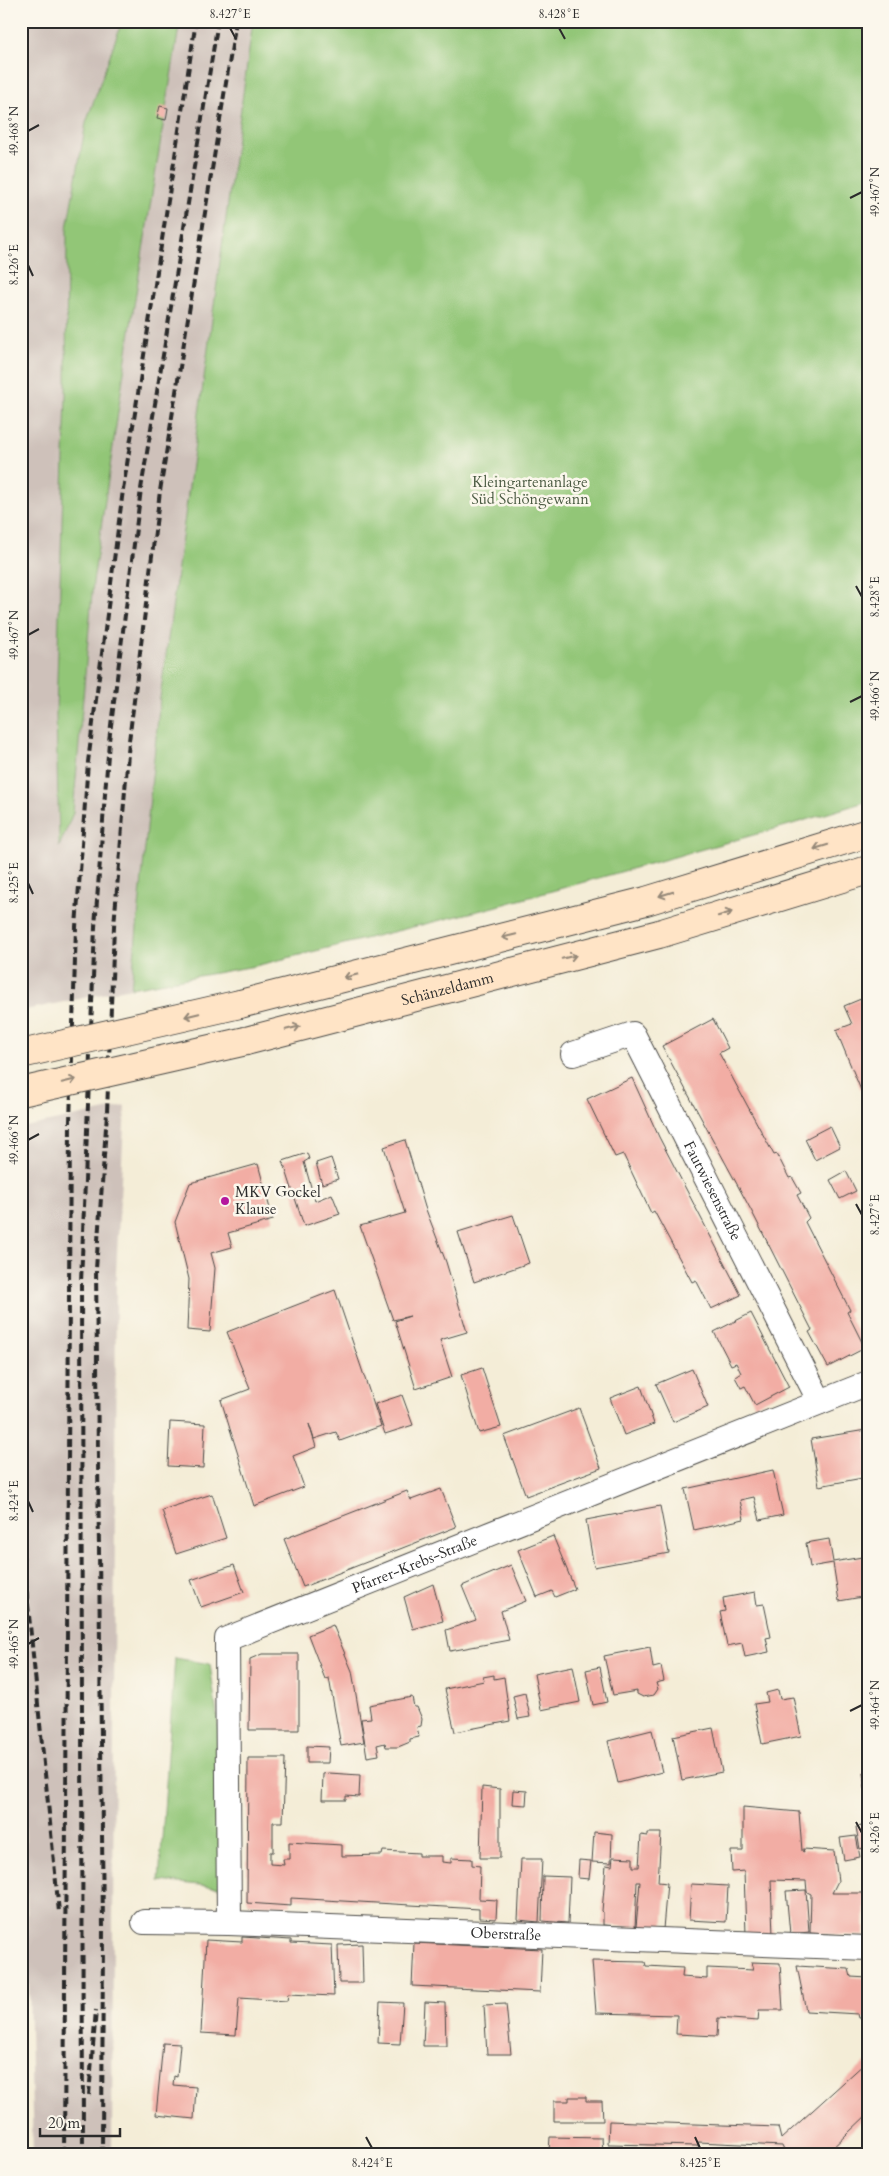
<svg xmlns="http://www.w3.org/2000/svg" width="889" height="2176" viewBox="0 0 889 2176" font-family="Cardo,serif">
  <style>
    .industrial { fill: #cec1ba }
    .green { fill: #92c677; stroke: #5e7851 }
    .building { fill: #f2ada4 }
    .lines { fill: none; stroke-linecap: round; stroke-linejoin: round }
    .minor-casing { stroke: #494845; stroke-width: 26 }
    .secondary-casing { stroke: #494845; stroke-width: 30 }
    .minor { stroke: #fff; stroke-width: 24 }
    .secondary { stroke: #ffe4c6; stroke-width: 28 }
    .rail { stroke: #2b2b2b; stroke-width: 4; stroke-dasharray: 8 4; stroke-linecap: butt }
    .secondary-bridge-casing { stroke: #494845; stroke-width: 30; stroke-linecap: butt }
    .secondary-bridge { stroke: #ffe4c6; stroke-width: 28 }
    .oneway { stroke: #958878 }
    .ticks { fill: none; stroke: #2b2b2b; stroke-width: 2 }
    .poi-dot { fill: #b5179e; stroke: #fbf7ec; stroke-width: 2 }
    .labels { text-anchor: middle; stroke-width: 5; stroke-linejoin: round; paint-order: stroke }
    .park-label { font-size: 15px; fill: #4a5a42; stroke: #fbf7ec }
    .street-label { font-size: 15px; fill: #2b2b2b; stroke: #fbf7ec }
    .poi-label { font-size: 15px; fill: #2b2b2b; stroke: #fbf7ec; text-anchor: start }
    .neatline { fill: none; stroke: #2b2b2b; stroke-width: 2 }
    .ticks-label { font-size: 12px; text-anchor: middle; fill: #2b2b2b }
  </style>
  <rect width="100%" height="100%" fill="#fbf7ec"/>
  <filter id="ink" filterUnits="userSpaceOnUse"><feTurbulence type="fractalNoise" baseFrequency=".02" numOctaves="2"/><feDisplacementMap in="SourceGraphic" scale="10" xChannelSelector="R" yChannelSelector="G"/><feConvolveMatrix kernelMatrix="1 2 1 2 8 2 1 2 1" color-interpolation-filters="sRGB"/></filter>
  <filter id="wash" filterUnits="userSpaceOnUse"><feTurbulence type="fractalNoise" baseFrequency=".0096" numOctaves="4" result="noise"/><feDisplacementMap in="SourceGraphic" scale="20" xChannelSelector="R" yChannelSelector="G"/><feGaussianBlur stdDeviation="1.12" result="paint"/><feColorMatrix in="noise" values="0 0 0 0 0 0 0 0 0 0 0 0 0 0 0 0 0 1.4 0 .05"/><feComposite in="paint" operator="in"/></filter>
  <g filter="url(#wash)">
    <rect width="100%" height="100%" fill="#f4edd7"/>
    <!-- industrial -->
    <g class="industrial">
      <path d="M21,21H122L86,123L67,228L66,395L56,713L58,845L73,813L93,582L131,324L180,21H253L160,698L131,988L21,1011Z"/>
      <path d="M125,1106L116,1272L112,2155H33L24,1773L21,1759V1128Z"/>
    </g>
    <!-- green -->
    <g class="green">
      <path d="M122,21H180L131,324L93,582L73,813L59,847L56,713L66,395L67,228L86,123Z"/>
      <path d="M253,21H868V801L786,826L494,907L255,966L131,988L160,698Z"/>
      <path d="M175,1658L210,1664L220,1738V1887L159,1881Z"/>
    </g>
    <g id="blocks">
      <!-- building -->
      <g class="building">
        <path d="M160,106L168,108L166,120L157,118Z"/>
        <path d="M868,996V1107L836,1030L852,1024L844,1006Z"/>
        <path d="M713,1019L728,1048L719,1053L774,1155L777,1154L789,1178L792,1177L801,1193L797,1195L809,1218L805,1222L850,1310L847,1312L865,1348L828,1367L809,1332L812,1330L751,1210L662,1046Z"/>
        <path d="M632,1078L659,1137L741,1295L711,1309L696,1280L692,1282L654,1211L651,1213L623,1154L615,1157L587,1099Z"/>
        <path d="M830,1126L840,1147L815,1160L805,1139Z"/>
        <path d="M405,1140L425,1207L446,1262L467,1332L440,1340L452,1377L416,1389L395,1321L410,1316L393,1320L360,1226L405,1213L384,1147Z"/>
        <path d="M307,1153L309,1159L304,1162L315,1201L332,1194L340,1214L304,1226L283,1161Z"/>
        <path d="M331,1158L338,1179L322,1184L316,1163Z"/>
        <path d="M258,1164L273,1220L228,1233L232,1247L211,1253L215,1268L210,1332L187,1330L189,1279L175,1222L190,1183Z"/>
        <path d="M846,1171L856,1191L840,1199L830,1180Z"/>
        <path d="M513,1215L529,1263L474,1282L458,1232Z"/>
        <path d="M335,1290L381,1426L340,1441L336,1432L314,1439L309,1424L316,1447L293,1456L304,1487L254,1506L221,1400L250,1389L227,1332Z"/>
        <path d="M751,1313L789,1387L755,1405L745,1386L741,1388L735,1377L741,1373L736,1363L731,1365L714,1332Z"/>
        <path d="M482,1368L501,1427L479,1433L461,1375Z"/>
        <path d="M692,1369L708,1407L673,1422L656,1384Z"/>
        <path d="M641,1386L654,1424L624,1435L610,1398Z"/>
        <path d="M402,1395L413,1425L385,1434L375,1404Z"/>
        <path d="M579,1408L601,1468L526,1496L504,1436Z"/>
        <path d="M170,1422L205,1424L203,1468L168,1466Z"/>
        <path d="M866,1430L868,1477L819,1486L811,1439Z"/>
        <path d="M773,1470L783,1515L760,1520L754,1497L740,1500L744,1519L694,1530L685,1489Z"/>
        <path d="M441,1489L456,1527L303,1587L284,1539L407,1491L411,1500Z"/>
        <path d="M212,1494L226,1538L176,1554L162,1510Z"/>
        <path d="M660,1506L669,1553L594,1567L586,1520Z"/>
        <path d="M553,1536L575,1589L555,1597L552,1591L537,1597L518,1550Z"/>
        <path d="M829,1539L833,1562L868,1556V1596L839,1601L833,1563L810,1567L806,1543Z"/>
        <path d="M234,1565L244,1592L201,1607L191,1580Z"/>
        <path d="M511,1565L526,1601L501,1611L509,1640L450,1651L446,1630L476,1620L462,1586Z"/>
        <path d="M433,1584L443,1621L413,1629L404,1597Z"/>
        <path d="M755,1592L757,1605L764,1604L771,1637L766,1638L769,1652L745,1657L742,1643L727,1646L720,1612L725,1611L723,1598Z"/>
        <path d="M333,1625L352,1671L364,1742L341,1746L329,1678L325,1679L308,1635Z"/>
        <path d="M650,1647L653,1668L661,1666L664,1681L656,1683L658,1689L654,1695L643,1697L637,1694V1691L613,1695L604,1656Z"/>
        <path d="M262,1654H299V1730H249L250,1659Z"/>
        <path d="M573,1666L580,1702L541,1710L534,1674Z"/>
        <path d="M600,1667L607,1702L593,1705L586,1670Z"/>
        <path d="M494,1675V1679L504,1677L510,1721L455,1732L445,1689L484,1681L483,1677Z"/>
        <path d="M778,1690L780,1699L793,1697L801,1736L762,1744L754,1704L768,1702L766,1693Z"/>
        <path d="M525,1693L530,1717L518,1719L513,1696Z"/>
        <path d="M412,1697L414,1707H417L422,1719L421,1726L417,1727L419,1737L410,1739V1742L398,1747H386L385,1743L377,1745L379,1755L367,1757L361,1719L371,1718L369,1705Z"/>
        <path d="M713,1728L722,1772L682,1780L673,1736Z"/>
        <path d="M652,1730L662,1772L618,1783L608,1741Z"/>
        <path d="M307,1746L329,1747L328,1763H307Z"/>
        <path d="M248,1758H285L283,1822H273V1852H270V1864L284,1865L283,1859H289V1842L342,1845V1856L382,1855L383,1851L419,1853V1856H442V1862L451,1863V1858L472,1859V1865L480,1866L479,1899L497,1900L496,1919L479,1918V1909L291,1898V1906L247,1903Z"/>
        <path d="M329,1773L360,1775L359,1797L346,1796V1800H322L323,1774Z"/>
        <path d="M868,1773V1796H866L863,1774Z"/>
        <path d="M482,1787L500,1789V1858H480Z"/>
        <path d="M513,1790L527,1791L526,1805L512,1804Z"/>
        <path d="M743,1807L799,1812L802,1851L804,1852L803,1849L834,1851L838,1881L832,1893H865L864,1936L810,1933L811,1894L807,1892L806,1881L771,1880L773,1936L746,1935L744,1871L732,1872L731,1851H743Z"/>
        <path d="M868,1825V1847L860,1849L856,1827Z"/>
        <path d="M594,1832L612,1834L611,1863L592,1862Z"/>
        <path d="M648,1833H661L658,1882L667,1883L663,1929L636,1927L640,1882H637L635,1927L603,1925V1912L602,1911L606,1865L612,1866L613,1857L633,1858V1867H639L641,1835L648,1836Z"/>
        <path d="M856,1836L860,1857L844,1860L840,1838Z"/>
        <path d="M521,1859H542L539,1922L518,1920Z"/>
        <path d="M579,1860L591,1861L589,1879L578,1878Z"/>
        <path d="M543,1876L570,1877L568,1923L542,1921Z"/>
        <path d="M691,1884L728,1886L726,1922L689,1920Z"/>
        <path d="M806,1890L809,1932L790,1934L786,1891Z"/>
        <path d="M242,1937L291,1940V1943L332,1945L334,1996L288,1994L287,2001L239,1998L236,2035L201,2033L206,1940L242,1942Z"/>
        <path d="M414,1943L542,1949L540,1992L412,1986Z"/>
        <path d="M362,1944L363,1983H339L338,1945Z"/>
        <path d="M592,1961L645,1962L646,1966L683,1968L682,1977L707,1979V1968L753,1970L751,1962L780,1963L783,2010H759L758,2021L718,2018L717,2036L676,2034L677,2015L596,2013Z"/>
        <path d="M797,1966L849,1969L851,1977L868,1978V2018H859L858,2014L806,2011Z"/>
        <path d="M380,2002L403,2003L400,2044L378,2043Z"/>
        <path d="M425,2002L445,2003L446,2046H423Z"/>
        <path d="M506,2004L511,2054H487L484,2005Z"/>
        <path d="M163,2043L180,2044L177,2077L174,2076L173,2085L196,2087L194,2119L156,2115Z"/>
        <path d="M865,2063L868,2064V2114L827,2153L829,2155H786L782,2146L698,2142V2146L608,2144L609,2121L778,2127L781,2139Z"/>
        <path d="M569,2097H586V2101H602L603,2121H554V2101H569Z"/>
        <path d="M550,2137L602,2138L603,2153L549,2152Z"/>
      </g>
    </g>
  </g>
  <g filter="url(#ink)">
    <use href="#blocks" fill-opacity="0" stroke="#494845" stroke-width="1"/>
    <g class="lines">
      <!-- minor casing -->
      <g class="minor-casing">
        <g id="minor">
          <path id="s1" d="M573,1054L633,1034L820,1402"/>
          <path id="s2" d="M144,1922L229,1923L868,1948"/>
          <path id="s3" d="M229,1923L227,1639L868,1383"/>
        </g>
      </g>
      <!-- secondary casing -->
      <g class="secondary-casing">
        <g id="secondary">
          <path d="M240,1004L646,901L868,833"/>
          <path id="s4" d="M246,1041L659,934L868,870"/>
        </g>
      </g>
      <!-- minor -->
      <use href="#minor" class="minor"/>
      <!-- secondary -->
      <use href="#secondary" class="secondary"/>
      <!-- rail -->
      <g class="rail">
        <path d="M21,1172L23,1192V1556L59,1912"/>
        <path d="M89,2095L96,2010"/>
        <path d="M64,2155L70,1122L76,927L88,762L123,490L196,21"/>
        <path d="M83,2155L81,1283L95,927L109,741L141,489L218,21"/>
        <path d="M102,2155L103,1928L96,1269L107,1113L114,926L129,741L160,491L236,21"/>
      </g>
      <!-- secondary-bridge casing -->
      <g class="secondary-bridge-casing">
        <g id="secondary-bridge">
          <path d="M21,1054L240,1004"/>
          <path d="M21,1092L246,1041"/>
        </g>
      </g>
      <!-- secondary-bridge -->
      <use href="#secondary-bridge" class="secondary-bridge"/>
    </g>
    <!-- one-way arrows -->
    <defs><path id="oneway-shaft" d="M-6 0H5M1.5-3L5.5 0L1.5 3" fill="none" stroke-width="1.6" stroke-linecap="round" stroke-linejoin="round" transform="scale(1.25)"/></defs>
    <g class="oneway">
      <use href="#oneway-shaft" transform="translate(821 847) rotate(163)"/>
      <use href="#oneway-shaft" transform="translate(666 894) rotate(163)"/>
      <use href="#oneway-shaft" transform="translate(725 914) rotate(-17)"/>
      <use href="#oneway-shaft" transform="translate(509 936) rotate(166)"/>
      <use href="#oneway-shaft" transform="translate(569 957) rotate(-14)"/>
      <use href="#oneway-shaft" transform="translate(351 976) rotate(166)"/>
      <use href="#oneway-shaft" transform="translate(192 1015) rotate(167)"/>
      <use href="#oneway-shaft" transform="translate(293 1028) rotate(-14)"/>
      <use href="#oneway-shaft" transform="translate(69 1081) rotate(-13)"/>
    </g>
  </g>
  <!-- ticks -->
  <path class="ticks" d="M230,28L236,39M559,28L565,39M28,131L39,125M850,198L862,192M28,265L33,276M856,586L862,597M28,635L39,629M850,702L862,696M28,883L33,894M28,1140L39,1134M856,1204L862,1215M28,1501L33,1512M28,1644L39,1638M850,1711L862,1705M856,1822L862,1833M366,2137L372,2148M695,2137L700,2148"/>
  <!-- markers -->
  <circle class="poi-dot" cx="225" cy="1201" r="5"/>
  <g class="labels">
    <!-- park labels -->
    <g class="park-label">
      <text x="530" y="487">Kleingartenanlage<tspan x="530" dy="17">Süd Schöngewann</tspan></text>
    </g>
    <!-- street labels -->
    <g class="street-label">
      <text dy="5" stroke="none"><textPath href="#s4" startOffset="208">Schänzeldamm</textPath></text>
      <text dy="5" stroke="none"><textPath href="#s1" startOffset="239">Fautwiesenstraße</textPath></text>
      <text dy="5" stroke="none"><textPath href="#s3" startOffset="486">Pfarrer-Krebs-Straße</textPath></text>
      <text dy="5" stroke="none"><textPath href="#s2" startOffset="362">Oberstraße</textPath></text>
    </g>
    <!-- poi labels -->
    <g class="poi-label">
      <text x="235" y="1197">MKV Gockel<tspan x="235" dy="17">Klause</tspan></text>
    </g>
  </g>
  <!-- margin -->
  <rect width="889" height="2176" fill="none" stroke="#fbf7ec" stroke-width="55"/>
  <!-- scale -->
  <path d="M40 2128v8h80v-8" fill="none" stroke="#2b2b2b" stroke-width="2.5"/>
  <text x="48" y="2128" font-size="15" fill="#2b2b2b" stroke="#fbf7ec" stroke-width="4" paint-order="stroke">20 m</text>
  <rect x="28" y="28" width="834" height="2120" class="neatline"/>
  <g class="ticks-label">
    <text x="230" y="18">8.427°E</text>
    <text x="559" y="18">8.428°E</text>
    <text transform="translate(14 131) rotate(-90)" y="4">49.468°N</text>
    <text transform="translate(875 192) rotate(-90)" y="4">49.467°N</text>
    <text transform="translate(14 265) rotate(-90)" y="4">8.426°E</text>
    <text transform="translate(875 597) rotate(-90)" y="4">8.428°E</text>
    <text transform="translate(14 635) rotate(-90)" y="4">49.467°N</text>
    <text transform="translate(875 696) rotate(-90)" y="4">49.466°N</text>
    <text transform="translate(14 883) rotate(-90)" y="4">8.425°E</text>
    <text transform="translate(14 1140) rotate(-90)" y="4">49.466°N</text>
    <text transform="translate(875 1215) rotate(-90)" y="4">8.427°E</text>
    <text transform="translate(14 1501) rotate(-90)" y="4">8.424°E</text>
    <text transform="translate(14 1644) rotate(-90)" y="4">49.465°N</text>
    <text transform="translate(875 1705) rotate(-90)" y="4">49.464°N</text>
    <text transform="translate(875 1833) rotate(-90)" y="4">8.426°E</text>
    <text x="372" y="2167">8.424°E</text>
    <text x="700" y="2167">8.425°E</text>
  </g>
</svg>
